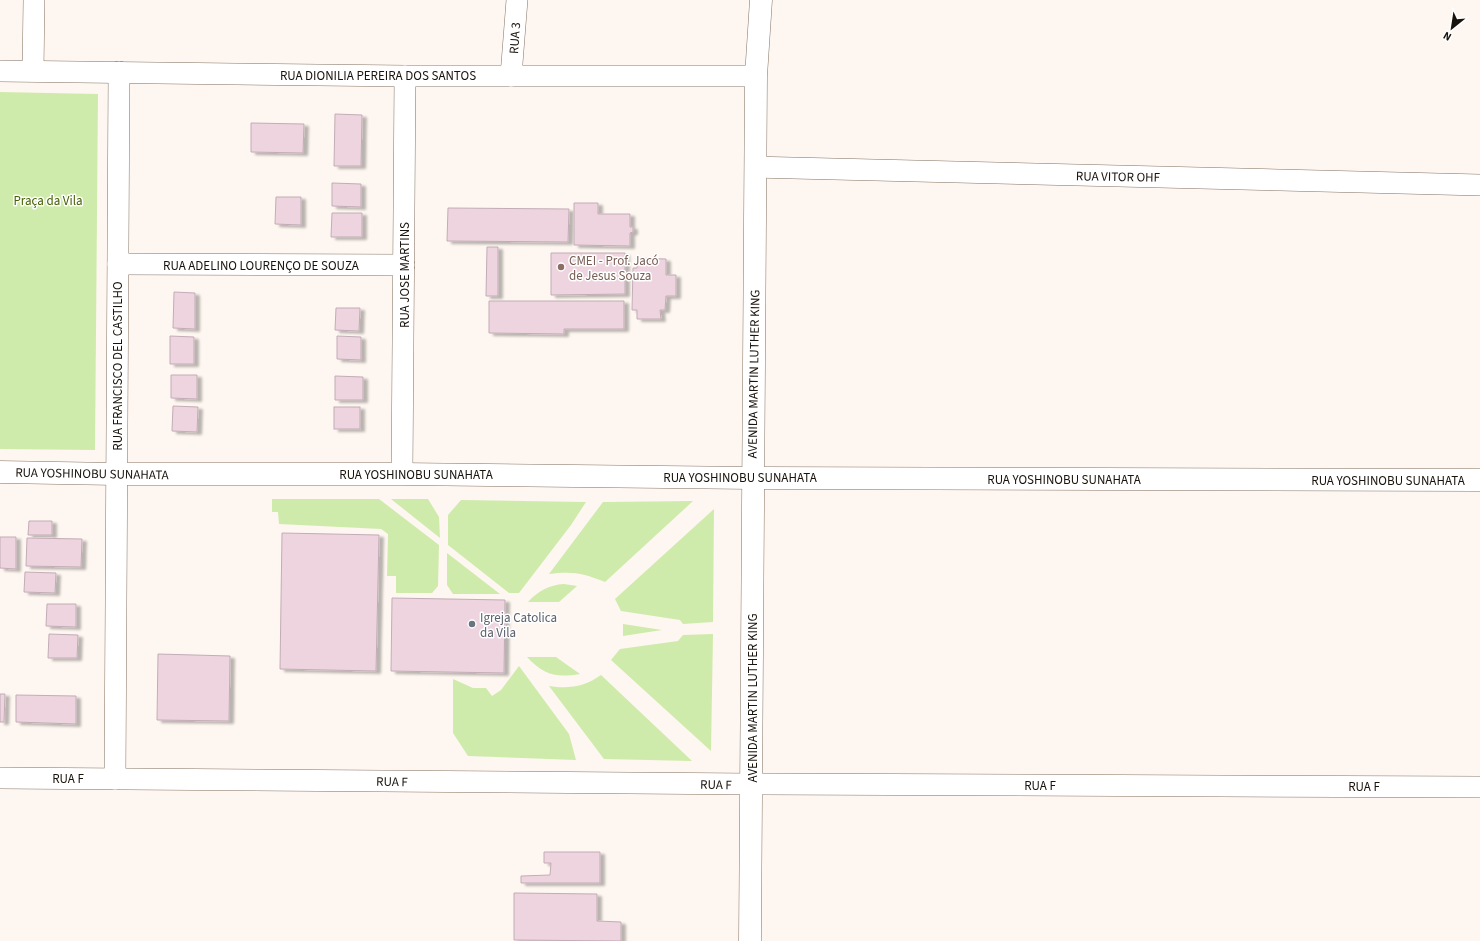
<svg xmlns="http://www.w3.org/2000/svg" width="1480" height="941" viewBox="0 0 1480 941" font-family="'Source Sans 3',sans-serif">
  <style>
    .green { fill: #cfebab }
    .building { fill: #edd4df; stroke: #c3acb6; filter: url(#shadow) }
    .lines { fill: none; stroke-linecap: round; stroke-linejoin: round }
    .minor-casing { stroke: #847364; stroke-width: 22 }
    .secondary-casing { stroke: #847364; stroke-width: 23 }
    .minor { stroke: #fff; stroke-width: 21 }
    .secondary { stroke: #fff; stroke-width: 22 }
    .education-dot { fill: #8d6e63; stroke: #fff; stroke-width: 1.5 }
    .worship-dot { fill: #6b7280; stroke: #fff; stroke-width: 1.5 }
    .labels { text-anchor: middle; stroke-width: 3; stroke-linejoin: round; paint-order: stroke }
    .street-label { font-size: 13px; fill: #19130d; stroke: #fff }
    .park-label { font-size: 13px; fill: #456105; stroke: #fff }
    .education-label { font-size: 13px; fill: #785e54; stroke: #fff; text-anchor: start }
    .worship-label { font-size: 13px; fill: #5b616d; stroke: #fff; text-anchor: start }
  </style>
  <defs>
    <filter id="shadow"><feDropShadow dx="4.5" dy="2.5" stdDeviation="1" flood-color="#0004"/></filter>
  </defs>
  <rect width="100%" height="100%" fill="#fef6f0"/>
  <!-- green -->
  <g class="green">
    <path d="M0,92L98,94L95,450L0,449Z"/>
    <path d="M272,499H379L439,545L438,586L432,593H396V576H387L388,534L381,529L279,524L278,512H272Z"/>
    <path d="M391,499H428L439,517L440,538Z"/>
    <path d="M461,500L586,502L571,525L519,593H509L448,545V515Z"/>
    <path d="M693,501L605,582C583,573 573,571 549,574L603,502Z"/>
    <path d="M714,509L713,622L683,624L680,620L621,611L615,599Z"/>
    <path d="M447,553L500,594H453L447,585Z"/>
    <path d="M564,584L577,586L559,602H528C538,591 549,585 564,584Z"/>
    <path d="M623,624L662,630L623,636Z"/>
    <path d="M713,634L711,751L611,660L620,649L678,641L683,635Z"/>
    <path d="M527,657H556L580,674C555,678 544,675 527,657Z"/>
    <path d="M519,666L569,734L576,760L468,756L453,733V679L473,688H486L492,696L501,690Z"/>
    <path d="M601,675L692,761L604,759L549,686C569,689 584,687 601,675Z"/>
  </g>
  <!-- building -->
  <g class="building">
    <path d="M335,114L362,115L361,166H334Z"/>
    <path d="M251,123L304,124L303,153L251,152Z"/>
    <path d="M332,183L361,184V207L332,206Z"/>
    <path d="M276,197H301V225L275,224Z"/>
    <path d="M574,203H598V214H630V227H633V232L630,233V246L574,245Z"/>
    <path d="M448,208L569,209L568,242L447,241Z"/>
    <path d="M332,213H362V237H331Z"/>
    <path d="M487,247H498V296H486Z"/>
    <path d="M551,253H625V294L551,295Z"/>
    <path d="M637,258L666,259V275H676V296H666L665,310H660L661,319H637V310H632L633,268H637Z"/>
    <path d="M174,292L195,293V329L173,328Z"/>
    <path d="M489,301H624V329H564V334L489,333Z"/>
    <path d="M336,308H360L359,331L335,330Z"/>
    <path d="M170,336L194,337V364H170Z"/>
    <path d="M337,336L361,337V360L337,359Z"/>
    <path d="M171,375H197V399L171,398Z"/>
    <path d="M335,376L363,377V400H335Z"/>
    <path d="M173,406L198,407L197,432L172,431Z"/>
    <rect x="334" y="407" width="26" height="22"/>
    <path d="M29,521H52V535H28Z"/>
    <path d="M282,533L379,535L376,671L280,669Z"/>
    <path d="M0,537H16V569L0,568Z"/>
    <path d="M27,538L82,539L81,567L26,566Z"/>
    <path d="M25,572L56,573L55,593L24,592Z"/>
    <path d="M392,598L505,600L504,673L391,671Z"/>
    <path d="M47,604H76V627L46,626Z"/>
    <path d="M49,634L78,635L77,658H48Z"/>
    <path d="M158,654L230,656L229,721L157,720Z"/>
    <path d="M0,694H5L4,722H0Z"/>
    <path d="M16,695L76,696V724L16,722Z"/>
    <path d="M544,852H600V883H521V876L550,875L551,863H544Z"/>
    <path d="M514,893L597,894V921L621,922V941L514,940Z"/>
  </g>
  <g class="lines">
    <!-- minor casing -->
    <g class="minor-casing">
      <g id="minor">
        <path d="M0,71L405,76H756"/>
        <path d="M33,71L34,0"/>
        <path d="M511,76L517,0"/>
        <path d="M756,167L1480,185"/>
        <path d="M118,264L404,265"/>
        <path d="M402,474L405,76"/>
        <path d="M0,778L751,784L1480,787"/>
        <path d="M115,779L119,72"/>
      </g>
    </g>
    <!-- secondary casing -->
    <g class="secondary-casing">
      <g id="secondary">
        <path d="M0,472L116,474H402L752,478L1480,480"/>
        <path d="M750,941L756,76L761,0"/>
      </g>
    </g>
    <!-- minor -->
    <use href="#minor" class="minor"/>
    <!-- secondary -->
    <use href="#secondary" class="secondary"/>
  </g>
  <!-- markers -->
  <circle class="education-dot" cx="561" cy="267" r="4"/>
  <circle class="worship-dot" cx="472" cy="624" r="4"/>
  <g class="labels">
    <!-- street labels -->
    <g class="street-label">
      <text transform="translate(514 38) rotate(-86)" y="5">RUA 3</text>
      <text x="378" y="80">RUA DIONILIA PEREIRA DOS SANTOS</text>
      <text transform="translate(1118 176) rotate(1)" y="5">RUA VITOR OHF</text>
      <text x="261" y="270">RUA ADELINO LOURENÇO DE SOUZA</text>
      <text transform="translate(404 275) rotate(-90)" y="5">RUA JOSE MARTINS</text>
      <text transform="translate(117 366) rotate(-90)" y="5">RUA FRANCISCO DEL CASTILHO</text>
      <text transform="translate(753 374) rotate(-89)" y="5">AVENIDA MARTIN LUTHER KING</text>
      <text transform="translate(92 473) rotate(1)" y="5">RUA YOSHINOBU SUNAHATA</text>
      <text x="416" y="479">RUA YOSHINOBU SUNAHATA</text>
      <text x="740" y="482">RUA YOSHINOBU SUNAHATA</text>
      <text x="1064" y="484">RUA YOSHINOBU SUNAHATA</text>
      <text x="1388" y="485">RUA YOSHINOBU SUNAHATA</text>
      <text transform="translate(752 698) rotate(-90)" y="5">AVENIDA MARTIN LUTHER KING</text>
      <text x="68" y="783">RUA F</text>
      <text transform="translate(392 781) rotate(1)" y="5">RUA F</text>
      <text transform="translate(716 784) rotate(1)" y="5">RUA F</text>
      <text x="1040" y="790">RUA F</text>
      <text x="1364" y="791">RUA F</text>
    </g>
    <!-- park labels -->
    <g class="park-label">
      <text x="48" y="205">Praça da Vila</text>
    </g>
    <!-- education labels -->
    <g class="education-label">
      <text x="569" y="265">CMEI - Prof. Jacó<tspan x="569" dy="15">de Jesus Souza</tspan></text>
    </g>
    <!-- worship labels -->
    <g class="worship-label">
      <text x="480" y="622">Igreja Catolica<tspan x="480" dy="15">da Vila</tspan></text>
    </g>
  </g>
  <!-- north arrow -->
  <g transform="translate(1452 28) rotate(210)" stroke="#ffffff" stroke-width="3" paint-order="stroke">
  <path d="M0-3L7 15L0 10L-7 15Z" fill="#19130d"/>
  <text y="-6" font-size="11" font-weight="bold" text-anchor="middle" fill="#19130d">N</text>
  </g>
</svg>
